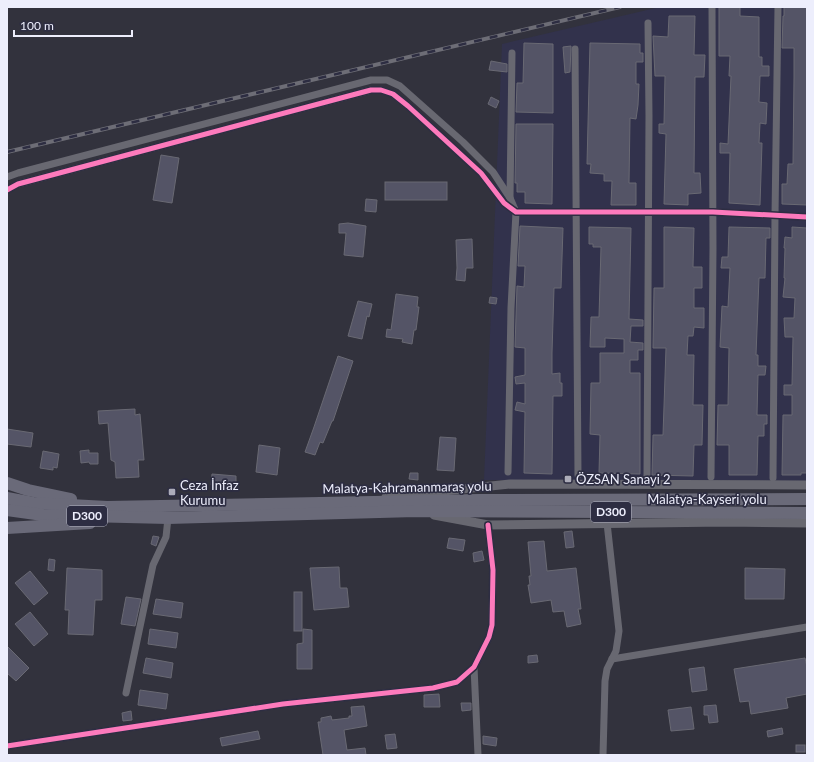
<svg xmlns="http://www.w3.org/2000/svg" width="814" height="762" viewBox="0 0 814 762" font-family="Lato,sans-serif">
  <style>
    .built { fill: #32324c }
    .building { fill: #545466; stroke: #696973 }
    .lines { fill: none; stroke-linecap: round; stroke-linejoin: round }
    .minor { stroke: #686871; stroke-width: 7 }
    .tertiary { stroke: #686871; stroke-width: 9 }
    .trunk { stroke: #6a6a79; stroke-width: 12 }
    .rail-casing { stroke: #6d6d76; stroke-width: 4 }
    .rail { stroke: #2d2d42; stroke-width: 2.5; stroke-dasharray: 8; stroke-linecap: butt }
    .cycleway-casing { stroke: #2d2d42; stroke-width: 8 }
    .cycleway { stroke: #fd7abc; stroke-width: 5 }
    .poi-dot { fill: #acacb9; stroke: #2d2d42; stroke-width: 1.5 }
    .labels { text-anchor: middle; stroke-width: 3.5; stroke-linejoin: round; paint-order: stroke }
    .shield { fill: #2d2d42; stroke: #b3b4c4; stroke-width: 1 }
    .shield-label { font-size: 12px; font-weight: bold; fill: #edeefc }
    .poi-label { font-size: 13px; fill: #edeefc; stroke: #2d2d42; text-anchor: start }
    .street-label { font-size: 13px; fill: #edeefc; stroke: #2d2d42 }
  </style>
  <rect width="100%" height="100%" fill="#32323d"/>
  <!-- built -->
  <path class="built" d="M660,7H807V481L484,480L502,44Z"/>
  <!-- building -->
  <g class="building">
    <path d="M719,7H740V16L759,17V57H762V66H769V76H760L759,102L767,103L766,124L760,123L759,143H762L760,205L729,203L730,153H720V143L728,144L731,76H729L730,56H719Z"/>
    <path d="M784,7H807V205L782,204V184H787L788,164H793L794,77V48H782L783,16H784Z"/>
    <path d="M669,16H695L694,55H705L704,77H695L694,173H700L701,193L688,194V205L664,204L666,134L659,133V124H664L665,76H655L653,36L668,37Z"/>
    <path d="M524,43L553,44V113L516,112L517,83H523Z"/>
    <path d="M590,43L640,44V53H643V62H636V84H639L638,105L636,119L630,118L629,183H636V205H611L612,181H604V174L590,173L591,164H587Z"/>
    <path d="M571,46L570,72L565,73L563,47Z"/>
    <path d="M491,61L507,64V72L489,70Z"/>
    <path d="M491,97L499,101L496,108L488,104Z"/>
    <path d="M516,124H553L552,204L525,203V192H517V183H515Z"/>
    <path d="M161,155L179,158L172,203L153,200Z"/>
    <rect x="385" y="182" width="62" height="18"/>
    <path d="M366,199L377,200L376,212L365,211Z"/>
    <path d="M348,223L366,226L363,257L344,255L346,233H339V224Z"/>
    <path d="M520,226L563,228L561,288H554L552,353V374L560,373V383H562V396H553L552,474L524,473L525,412L515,410L517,402L525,404V383L516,384L515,377L525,375V348L515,347L517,286L524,287L525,266H518Z"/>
    <path d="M589,227L631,228L629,319L643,320V326H631L630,342L643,343V350H638V360H630V373H640V474L599,473L600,435L590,434L591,383H600V353H624V339L605,338V347H590L591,317H599L601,247H593V244H589Z"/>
    <path d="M664,227L694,228L693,267H702V288H694V308H704V328L694,327L693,336H688L687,355H694L693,405H703L702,445H694L693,476L652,475L653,435H663L666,348H653L654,288H664Z"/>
    <path d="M729,227L770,228V238H766L765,278H759L756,355H758V366H766L765,375H758L757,415H767V424H764V436H758L757,475H729V445H717L718,405H728L729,348L720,347L722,306L728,307L730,268H721L722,257H728Z"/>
    <path d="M792,227L807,228V473H801V475H782L783,415H792V395H784V385H792L793,337H785L784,318H794L795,298L783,297L785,278H784L785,248H784L785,237L792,238Z"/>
    <path d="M472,239L473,268H466L465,281L456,280L457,268L456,240Z"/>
    <path d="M396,294L418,297L417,307H419L416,330H414L412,344L402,342L403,339L386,337L387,329L391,330Z"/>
    <path d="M490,297L497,298L496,304L489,303Z"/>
    <path d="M358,301L372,304L369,317L367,316L362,339L348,336Z"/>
    <path d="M338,356L353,361L333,421H332L323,443L320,442L315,455L305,452L314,427Z"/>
    <path d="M135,409V415L140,414L144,460H138L139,477L116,478L115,462L111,460L108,423L99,424L98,411Z"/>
    <path d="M7,429L33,433L31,447L7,444Z"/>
    <path d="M440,437L456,438L454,471L437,470Z"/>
    <path d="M259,445L280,448L277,475L256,472Z"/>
    <path d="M89,450V453H98V464H90L89,462L81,463L80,451Z"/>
    <path d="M43,451L59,454L57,468L53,467V470L40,468Z"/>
    <path d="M410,473H418V480L409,479Z"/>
    <path d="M212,474L236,476V486L211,485Z"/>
    <path d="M572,531L574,547L566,548L564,532Z"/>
    <path d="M153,536L159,537L156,546L151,544Z"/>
    <path d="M449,538L465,540L463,551L447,548Z"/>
    <path d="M544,541L547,571L576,568L581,609H578L581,624L567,627L564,611L553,612L551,600L531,603L528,585H530L529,576H531L528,542Z"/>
    <path d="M482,551L484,560L474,562L473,553Z"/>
    <path d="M49,559L55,560L54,571L48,570Z"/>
    <path d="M339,567L340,588H347L349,607L314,610L310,568Z"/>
    <path d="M67,568L102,570V600H95L93,635L68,634L69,610H65Z"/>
    <path d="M745,568L785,569L784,599H745Z"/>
    <path d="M30,571L48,593L34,605L15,583Z"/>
    <rect x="294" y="592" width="8" height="39"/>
    <path d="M126,597L141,599L135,626L121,624Z"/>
    <path d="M156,599L183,603L181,618L153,614Z"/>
    <path d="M30,612L48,634L34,646L15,624Z"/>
    <path d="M150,629L178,633L176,648L148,644Z"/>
    <path d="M303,629L312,630V669H297V644L303,643Z"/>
    <path d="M7,646L29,668L16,681L7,673Z"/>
    <path d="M537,655L538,662L528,663V656Z"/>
    <path d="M146,658L173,663L171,678L143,673Z"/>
    <path d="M805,658L807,667V694L786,698L788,708L751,714L749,701L740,702L734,669Z"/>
    <path d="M704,667L707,690L692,692L689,669Z"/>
    <path d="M140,690L168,694L166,709L138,705Z"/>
    <path d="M439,694L440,707H424V695Z"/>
    <path d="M461,703H471V710L462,711Z"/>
    <path d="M716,705L718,722L709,723L708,715H704V706Z"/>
    <path d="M364,706L367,726L344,730L347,750L365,748L366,755H323L318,722H321V718L331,716L332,720L349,718V716H352L351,707Z"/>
    <path d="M691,707L694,729L671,731L668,710Z"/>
    <path d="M131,711L132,720L123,721L122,713Z"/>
    <path d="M782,728L783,734L768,737L767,731Z"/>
    <path d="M258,731L260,739L222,746L220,738Z"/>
    <path d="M395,734L397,748L387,749L385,735Z"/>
    <path d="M483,736L497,738L496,746L483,744Z"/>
    <rect x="796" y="745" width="9" height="7"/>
  </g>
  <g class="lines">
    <!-- minor -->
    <g class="minor">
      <path d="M575,49L578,475"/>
      <path d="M7,177L18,173L371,80H387L400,86L463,142L493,172L510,198"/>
      <path d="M7,190L18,184L371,90H381L393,94L408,106L481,173L504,203L516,212H713L807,217"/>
      <path d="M508,472L511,308L516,212L510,198L512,53"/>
      <path d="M647,476L649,116L648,23"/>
      <path d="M711,477L713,248L712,7"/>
      <path d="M773,478L775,215L778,7"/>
      <path d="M612,659L807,627"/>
      <path d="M474,667L478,755"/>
      <path d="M126,693L153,565L166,537L168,518"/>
      <path d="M7,746L283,704L433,688L457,682L474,667L489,637L492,625L493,570L488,525"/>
      <path d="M603,755L605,681L607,669L616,651L619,631L607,523"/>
    </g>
    <!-- tertiary -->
    <g class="tertiary">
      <path d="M386,497L510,484L807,485"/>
      <path d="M434,515L488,525L726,522L807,523"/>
    </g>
    <!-- trunk -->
    <g class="trunk">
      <path d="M7,483L28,490L71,499"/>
      <path d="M7,498L33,503L107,507L479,500L807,499"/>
      <path d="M7,510L43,515L168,518L415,511L807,513"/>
      <path d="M7,528L90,523"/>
    </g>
    <!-- rail casing -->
    <g class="rail-casing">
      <path id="rail" d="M7,152L620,7"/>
    </g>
    <!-- rail -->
    <use href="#rail" class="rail"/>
    <!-- cycleway casing -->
    <g class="cycleway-casing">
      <g id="cycleway">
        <path d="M7,190L18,184L371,90H381L393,94L408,106L481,173L504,203L516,212H713L807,217"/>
        <path d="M7,746L283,704L433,688L457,682L474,667L489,637L492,625L493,570L488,525"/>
      </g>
    </g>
    <!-- cycleway -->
    <use href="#cycleway" class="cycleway"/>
  </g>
  <!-- markers -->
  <g class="poi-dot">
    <rect x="564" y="475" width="8" height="8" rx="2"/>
    <rect x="168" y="488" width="8" height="8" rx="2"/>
  </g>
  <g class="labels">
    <!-- shield labels -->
    <g class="shield">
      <rect x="591" y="502" width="40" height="20" rx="3"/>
      <rect x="67" y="506" width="40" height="20" rx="3"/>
    </g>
    <g class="shield-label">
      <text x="611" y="516">D300</text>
      <text x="87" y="520">D300</text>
    </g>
    <!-- poi labels -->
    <g class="poi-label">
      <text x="576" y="484">ÖZSAN Sanayi 2</text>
      <text x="180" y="490">Ceza İnfaz<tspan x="180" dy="15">Kurumu</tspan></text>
    </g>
    <!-- street labels -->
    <g class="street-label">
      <text transform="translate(407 487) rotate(-1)" y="5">Malatya-Kahramanmaraş yolu</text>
      <text x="707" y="504">Malatya-Kayseri yolu</text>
    </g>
  </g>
  <!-- border -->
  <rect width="814" height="762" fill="none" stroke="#edeefc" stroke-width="16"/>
  <!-- scale -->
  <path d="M14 30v6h118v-6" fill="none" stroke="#edeefc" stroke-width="2"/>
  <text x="20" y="30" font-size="12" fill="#edeefc" stroke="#2d2d42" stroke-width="3" paint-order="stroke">100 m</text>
</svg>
